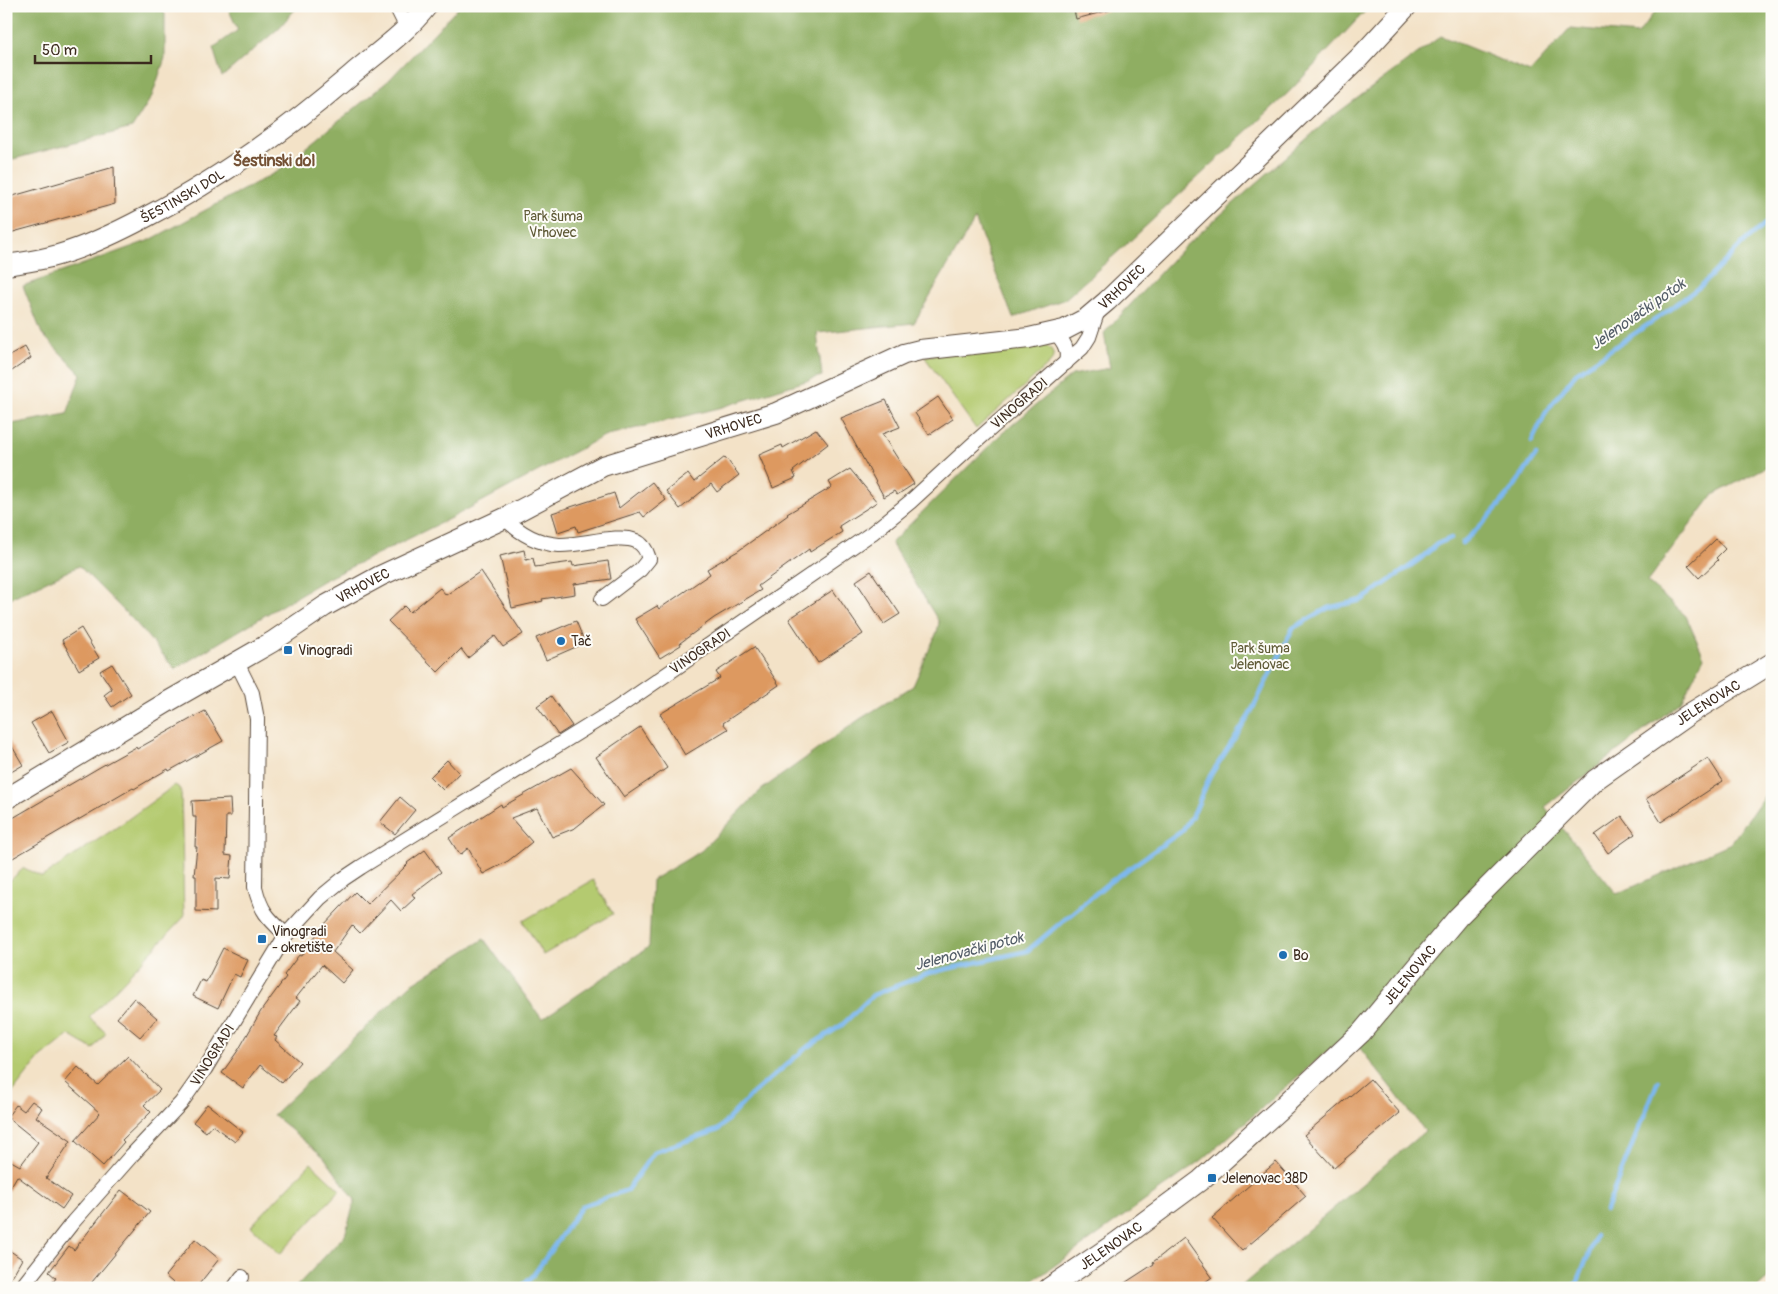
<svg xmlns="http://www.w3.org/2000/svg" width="1778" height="1294" viewBox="0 0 1778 1294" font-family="Pangolin,sans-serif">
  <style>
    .green { fill: #b4ca6f; stroke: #787a46 }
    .forest { fill: #8fae62; stroke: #656c40 }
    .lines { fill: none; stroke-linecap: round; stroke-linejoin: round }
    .stream { stroke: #7db8ef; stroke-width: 4.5 }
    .building { fill: #dd9961 }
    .street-casing { stroke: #574637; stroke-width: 16 }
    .secondary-casing { stroke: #574637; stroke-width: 22 }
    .street { stroke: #fff; stroke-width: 14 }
    .secondary { stroke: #fff; stroke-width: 20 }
    .poi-dot { fill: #1f6fb2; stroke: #fdfcf7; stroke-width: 2 }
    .labels { text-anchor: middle; stroke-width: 4; stroke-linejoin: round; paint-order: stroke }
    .street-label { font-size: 14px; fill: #3b2a1e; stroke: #fdfcf7 }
    .park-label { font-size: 14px; fill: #5f5a36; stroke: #fdfcf7 }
    .poi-label { font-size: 14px; fill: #3b2a1e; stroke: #fdfcf7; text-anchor: start }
    .water-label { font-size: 15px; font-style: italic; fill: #525c67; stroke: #fdfcf7 }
    .quarter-label { font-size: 16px; font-weight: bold; fill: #745135; stroke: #fdfcf7 }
  </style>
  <rect width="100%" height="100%" fill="#fdfcf7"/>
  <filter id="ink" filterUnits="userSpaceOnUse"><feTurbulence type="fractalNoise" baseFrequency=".02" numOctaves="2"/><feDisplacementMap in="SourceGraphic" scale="10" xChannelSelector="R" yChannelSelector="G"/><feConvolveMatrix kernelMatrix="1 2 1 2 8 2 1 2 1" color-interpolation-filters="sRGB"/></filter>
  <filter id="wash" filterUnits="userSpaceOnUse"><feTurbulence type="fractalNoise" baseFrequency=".0096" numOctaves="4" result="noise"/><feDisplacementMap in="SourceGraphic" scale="20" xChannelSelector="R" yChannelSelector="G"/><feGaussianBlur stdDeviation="1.12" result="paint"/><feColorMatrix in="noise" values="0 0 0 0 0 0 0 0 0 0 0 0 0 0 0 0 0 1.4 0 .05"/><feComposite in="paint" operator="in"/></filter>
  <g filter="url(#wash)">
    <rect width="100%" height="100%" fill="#f3e2c7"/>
    <!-- green -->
    <g class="green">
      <path d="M1044,344C1053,349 1056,354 1050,363L976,429L924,356Z"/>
      <path d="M175,785L181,789L184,917L89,1017L106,1033L93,1049L69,1035L38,1060L6,1101V884L24,868L42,877L120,825Z"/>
      <path d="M593,880L613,914L543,955L523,921Z"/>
      <path d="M311,1163L340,1190L280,1254L251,1226Z"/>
    </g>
    <!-- forest -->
    <g class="forest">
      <path d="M6,6H159L165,14V58L152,96L132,128L6,161Z"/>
      <path d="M227,6H298L279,28L222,77L213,48L238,30Z"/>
      <path d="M460,6H1370L1290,91L1129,242L1065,299L1013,318L975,219L914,323L817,333L822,376L719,408L604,436L453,517L324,580L175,669L137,624L79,566L6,600V425L67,414L81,374L42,334L23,286L150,240L278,171L388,81Z"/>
      <path d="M1659,6H1772V464L1713,495L1647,582L1686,616L1704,657L1681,702L1545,807L1617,894L1731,843L1772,785V1275L1757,1288H1239L1425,1131L1348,1033L1202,1160L1043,1274L1018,1288H295L345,1235L355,1200L324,1157L273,1115L410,985L484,939L542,1019L649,947L652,880L701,851L761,790L860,719L913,686L937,632L939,622L891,543L999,436L1072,375L1110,368L1104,333L1184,247L1328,120L1441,36L1530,72L1570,28L1638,34Z"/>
    </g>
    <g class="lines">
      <!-- stream -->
      <g class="stream">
        <path d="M1532,441L1546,412L1576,373L1662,315L1702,285L1745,241L1772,218"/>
        <path d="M1462,543C1492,517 1515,488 1536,455"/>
        <path d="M1606,1210L1658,1081"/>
        <path d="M520,1288L532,1277L582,1206L627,1190L654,1152L718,1130L750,1096L805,1049L842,1025L873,995L929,973L1027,951L1107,884L1182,831L1195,811L1210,776L1249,716L1293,628L1328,608L1362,600L1420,559L1437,544L1451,538"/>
        <path d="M1570,1288L1578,1281L1596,1236"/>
      </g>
    </g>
    <g id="blocks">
      <!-- building -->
      <g class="building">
        <path d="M1073,6H1110V10L1076,19Z"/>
        <path d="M114,167L115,204L6,234V198Z"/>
        <path d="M25,347L31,358L6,375V358Z"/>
        <path d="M938,397L953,419L929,435L915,413Z"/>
        <path d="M886,400L900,427L882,434L914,484L897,495L894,491L884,497L841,418Z"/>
        <path d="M816,429L828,444L793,471L796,478L773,488L759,455L782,445L783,448Z"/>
        <path d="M725,457L739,475L717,492L711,484L680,509L666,491L688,474L694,482Z"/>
        <path d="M850,469L877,502L839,526L842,532L810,552L809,549L758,586L761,590L714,618L680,643L681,645L660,658L635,619L657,606L659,609L710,574L707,569L738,551L788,515L787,514L832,487L829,482Z"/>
        <path d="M652,482L666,500L644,517L640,512L578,532L576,526L558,532L552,513L614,493L619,508Z"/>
        <path d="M1716,539L1725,549L1716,558L1718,560L1699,578L1688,566Z"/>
        <path d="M524,550L526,560L533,558L535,567L572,562L573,566L608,561L611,579L574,584L575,594L542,599L543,601L512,608L500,556Z"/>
        <path d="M481,571L523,634L503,647L495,636L468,658L461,649L438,672L388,621L404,606L410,612L440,588L446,595Z"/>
        <path d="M871,571L900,614L884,624L856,581Z"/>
        <path d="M833,590L863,634L818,663L789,619Z"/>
        <path d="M576,621L585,643L546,660L536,638Z"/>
        <path d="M81,628L99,658L79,670L62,640Z"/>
        <path d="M754,647L779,685L723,723L728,729L685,755L660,714L720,678L716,672Z"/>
        <path d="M112,664L131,694L112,707L104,695L112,689L100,671Z"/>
        <path d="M551,696L572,726L558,735L537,706Z"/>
        <path d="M52,711L69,742L49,753L31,723Z"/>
        <path d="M205,711L223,741L169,771L168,769L134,789L133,788L6,862V822L100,767L136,747L137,749Z"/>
        <path d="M640,727L667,768L624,797L596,757Z"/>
        <path d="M6,736L23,765L6,775Z"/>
        <path d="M1708,758L1723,781L1661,822L1646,799Z"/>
        <path d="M447,760L459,773L443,790L430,777Z"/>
        <path d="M571,768L604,805L575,828L552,837L537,808L511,818L532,842L508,861L483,874L468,848L460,855L449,838L501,804L502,807Z"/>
        <path d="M400,797L415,810L395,834L380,822Z"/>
        <path d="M230,799L231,816H226L225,855L232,856L230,879L216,878V912L196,911V876H194L197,847H195L196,817H193L192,801Z"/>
        <path d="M1622,816L1635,834L1608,853L1595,835Z"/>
        <path d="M425,850L441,872L412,894L415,898L401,911L391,900L360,933L352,925L333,952L353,970L342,983L322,965L296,998L300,1001L274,1036L277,1037L275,1040L300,1062L282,1083L260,1065L243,1088L222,1073L239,1049L261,1011L286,977L284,975L299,955L301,956L322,927L355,892L367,904L408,864L407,863Z"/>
        <path d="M223,948L248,960L240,977L234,974L218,1008L193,996L201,980L206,982Z"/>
        <path d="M134,998L157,1018L140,1037L117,1018Z"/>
        <path d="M128,1056L160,1090L144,1105L151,1112L122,1140L124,1142L103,1166L75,1141L100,1113L65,1082L78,1067L98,1085Z"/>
        <path d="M1370,1079L1400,1113L1334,1168L1304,1135Z"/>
        <path d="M32,1101L42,1108L36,1117L71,1141L46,1178L71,1196L62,1209L17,1176L6,1195V1158L20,1166L38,1142L7,1117L16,1105L24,1111Z"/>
        <path d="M207,1104L243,1132L235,1142L212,1125L206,1132L193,1122Z"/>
        <path d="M1276,1162L1306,1196L1242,1251L1212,1218Z"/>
        <path d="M121,1190L150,1212L87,1288H49L56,1278L49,1272L69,1246L74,1250Z"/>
        <path d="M1184,1238L1212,1277L1197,1288H1117L1154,1264L1153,1262Z"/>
        <path d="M195,1239L219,1259L196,1288H179L165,1276Z"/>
        <path d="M6,1248L22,1259L6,1287Z"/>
      </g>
    </g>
  </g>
  <g filter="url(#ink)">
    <use href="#blocks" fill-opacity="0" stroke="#574637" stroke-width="1"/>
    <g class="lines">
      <!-- street casing -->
      <g class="street-casing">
        <g id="street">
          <path d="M396,6L407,28"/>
          <path d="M1055,332C1064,342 1069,350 1066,363"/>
          <path d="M505,518C520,534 537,543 559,545C579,546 620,533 636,541C643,544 647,552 649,559L640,570L602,599"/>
          <path d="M237,663L252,693L257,719L255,887C261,912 268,918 286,935"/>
          <path d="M21,1288L73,1222L132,1155L181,1103L205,1069L286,935L320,898L343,879L361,867L616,709L872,533L910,502L972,445L1082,348L1089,337L1098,310"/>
          <path d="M234,1288L242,1277"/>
        </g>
      </g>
      <!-- secondary casing -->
      <g class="secondary-casing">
        <g id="secondary">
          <path id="s1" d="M6,265C24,262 42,260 58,255C89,246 118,232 146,217C220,179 287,130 351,75C377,53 406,33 427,6"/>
          <path id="s2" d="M6,799L169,701L272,642L325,606L380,576L505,518L603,466L776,413L904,354L920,350L1029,338L1064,330L1087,318L1107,301L1359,58L1407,6"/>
          <path id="s3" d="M1049,1288L1117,1242L1201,1180L1282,1107L1361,1033L1458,917L1595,780L1689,714L1772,663"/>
        </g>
      </g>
      <!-- street -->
      <use href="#street" class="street"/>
      <!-- secondary -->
      <use href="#secondary" class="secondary"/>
    </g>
  </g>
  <!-- markers -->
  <g class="poi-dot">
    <circle cx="561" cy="641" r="5"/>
    <rect x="283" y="645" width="10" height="10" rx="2.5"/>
    <rect x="257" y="934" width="10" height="10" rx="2.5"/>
    <circle cx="1283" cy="955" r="5"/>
    <rect x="1207" y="1173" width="10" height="10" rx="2.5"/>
  </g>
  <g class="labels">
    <!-- street labels -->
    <g class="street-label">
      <text dy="5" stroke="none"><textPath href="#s1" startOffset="191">ŠESTINSKI DOL</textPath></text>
      <text dy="5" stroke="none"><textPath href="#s2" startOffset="1241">VRHOVEC</textPath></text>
      <text transform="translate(1019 403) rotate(-41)" y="5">VINOGRADI</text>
      <text dy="5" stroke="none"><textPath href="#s2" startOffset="821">VRHOVEC</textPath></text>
      <text dy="5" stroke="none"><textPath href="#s2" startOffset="416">VRHOVEC</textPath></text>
      <text transform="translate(700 651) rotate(-34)" y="5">VINOGRADI</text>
      <text dy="5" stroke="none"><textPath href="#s3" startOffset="886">JELENOVAC</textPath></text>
      <text dy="5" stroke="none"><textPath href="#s3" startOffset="480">JELENOVAC</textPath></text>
      <text transform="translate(212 1055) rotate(-58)" y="5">VINOGRADI</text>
      <text dy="5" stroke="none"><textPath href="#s3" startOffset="75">JELENOVAC</textPath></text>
    </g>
    <!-- park labels -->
    <g class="park-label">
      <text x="553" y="221">Park šuma<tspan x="553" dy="16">Vrhovec</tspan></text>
      <text x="1260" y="653">Park šuma<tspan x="1260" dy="16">Jelenovac</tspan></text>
    </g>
    <!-- poi labels -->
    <g class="poi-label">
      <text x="571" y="646">Tač</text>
      <text x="298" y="655">Vinogradi</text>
      <text x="272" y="936">Vinogradi<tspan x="272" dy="16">- okretište</tspan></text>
      <text x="1293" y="960">Bo</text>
      <text x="1222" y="1183">Jelenovac 38D</text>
    </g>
    <!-- water labels -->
    <g class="water-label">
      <text transform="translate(1638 314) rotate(-35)" y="5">Jelenovački potok</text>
      <text transform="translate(969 951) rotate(-15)" y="5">Jelenovački potok</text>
    </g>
    <!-- quarter labels -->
    <g class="quarter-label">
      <text x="274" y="166">Šestinski dol</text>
    </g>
  </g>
  <!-- margin -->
  <rect width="1778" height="1294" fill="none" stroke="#fdfcf7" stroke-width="25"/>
  <!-- scale -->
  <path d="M35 55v8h116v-8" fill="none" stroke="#3b2a1e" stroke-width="2.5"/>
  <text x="42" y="55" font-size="15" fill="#3b2a1e" stroke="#fdfcf7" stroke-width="4" paint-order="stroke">50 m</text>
</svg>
